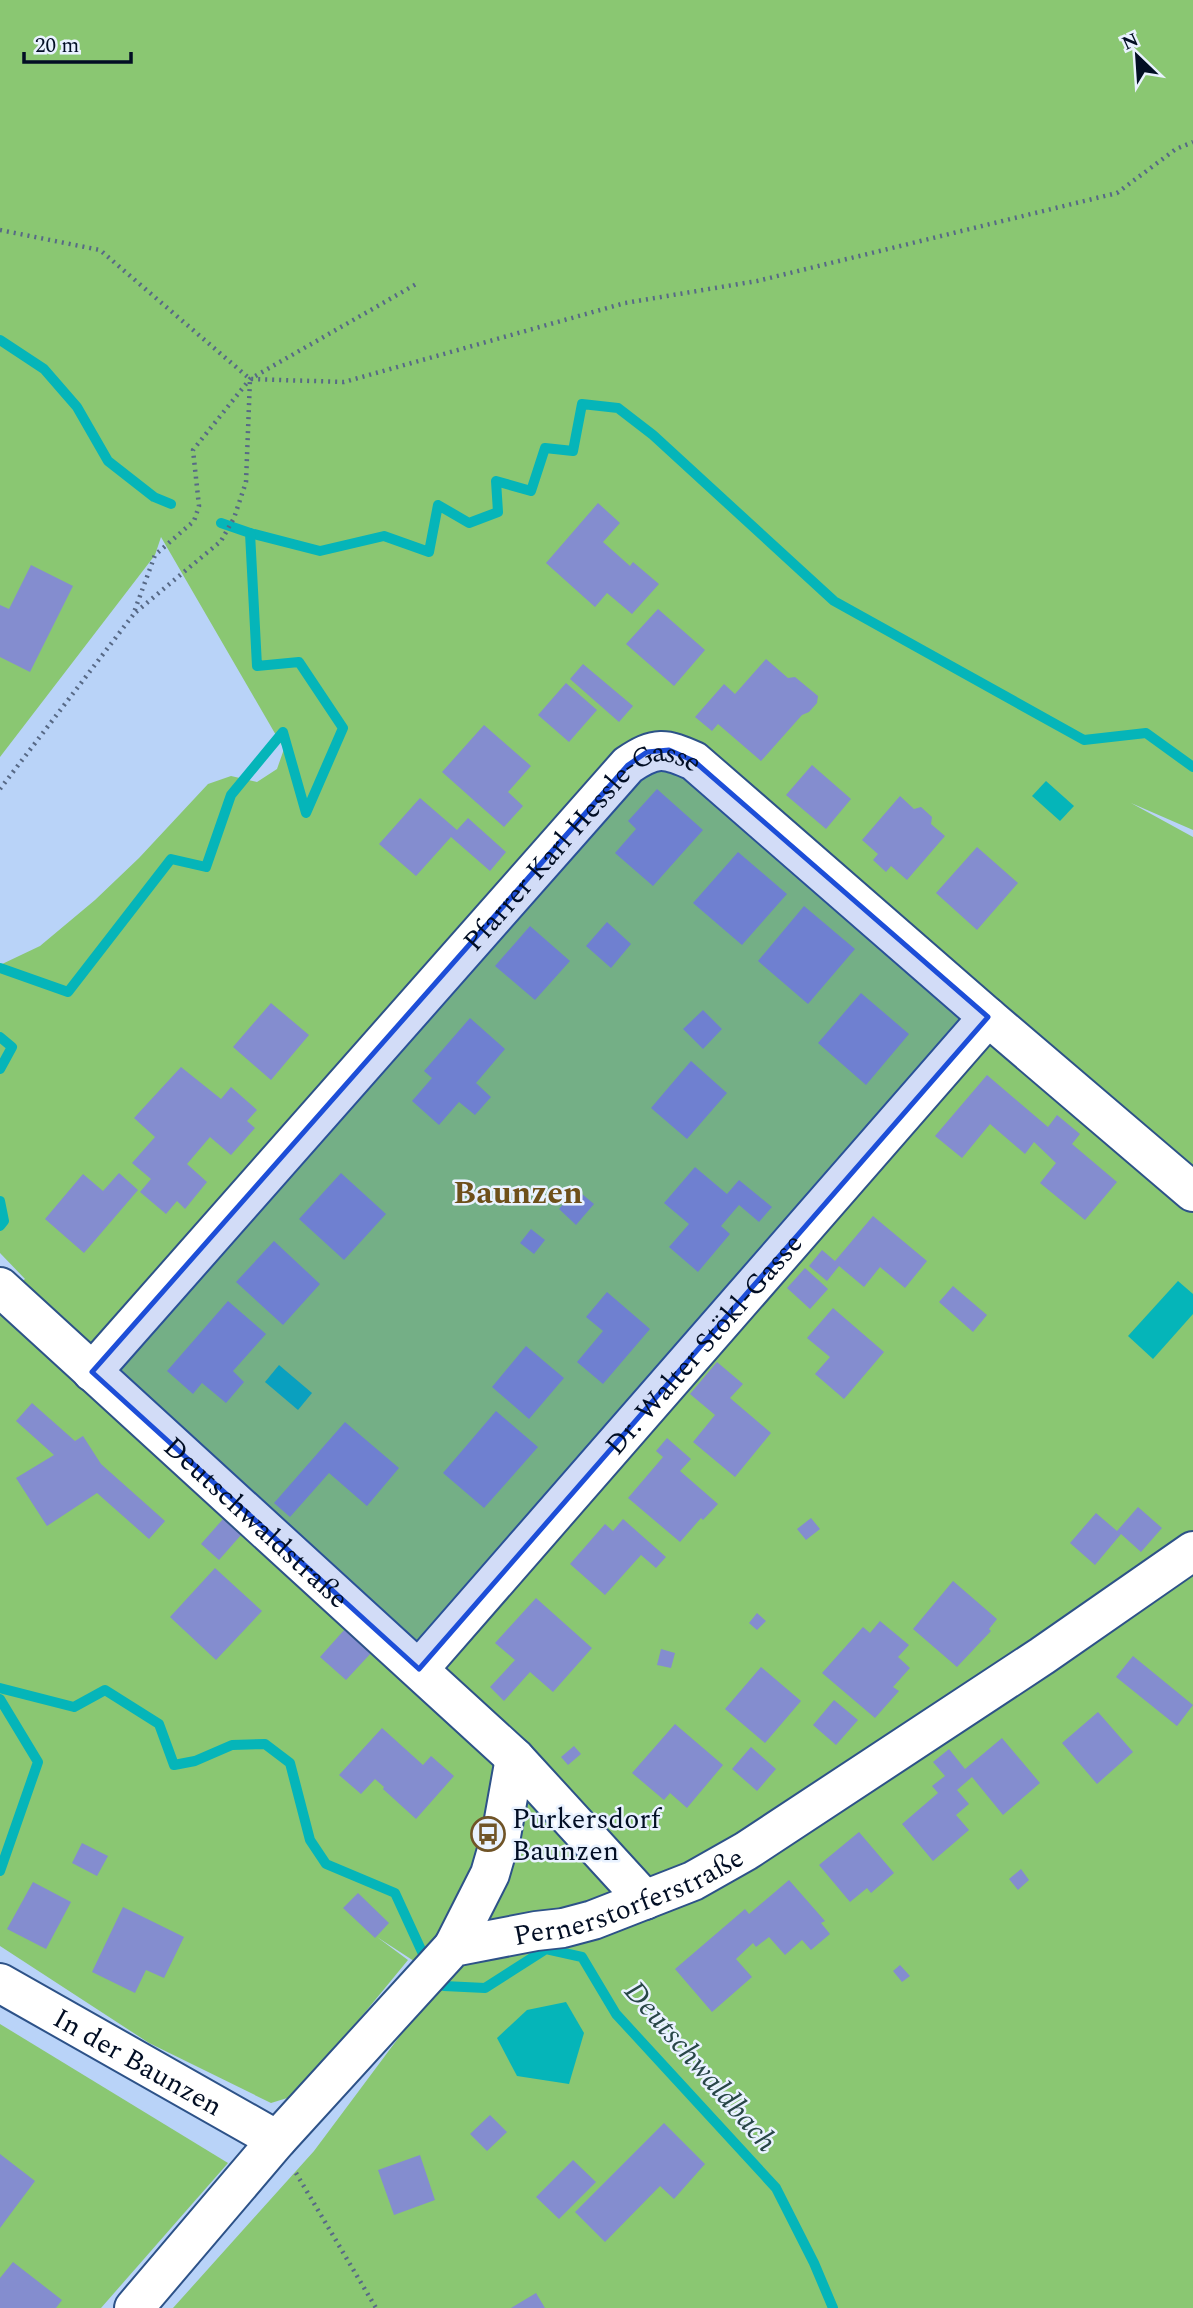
<svg xmlns="http://www.w3.org/2000/svg" width="1193" height="2308" viewBox="0 0 1193 2308" font-family="Spectral,serif">
  <style>
    .green { fill: #8ac772 }
    .water { fill: #05b5b9 }
    .lines { fill: none; stroke-linecap: round; stroke-linejoin: round }
    .stream { stroke: #05b5b9; stroke-width: 10 }
    .building { fill: #848dcf }
    .minor-casing { stroke: #2d5288; stroke-width: 42 }
    .path { stroke: #576986; stroke-width: 4.5; stroke-dasharray: 2 5; stroke-linecap: butt }
    .minor { stroke: #fff; stroke-width: 38 }
    .marked { fill: #1d4ed8; fill-opacity: 0.2; stroke: #1d4ed8; stroke-width: 5; stroke-linejoin: round }
    .labels { text-anchor: middle; stroke-width: 5; stroke-linejoin: round; paint-order: stroke }
    .street-label { font-size: 28px; fill: #020e24; stroke: #e9f2ff }
    .poi-label { font-size: 28px; fill: #020e24; stroke: #e9f2ff; text-anchor: start }
    .water-label { font-size: 30px; font-style: italic; fill: #284647; stroke: #e9f2ff }
    .quarter-label { font-size: 32px; font-weight: bold; fill: #6e501a; stroke: #e9f2ff }
  </style>
  <rect width="100%" height="100%" fill="#b9d3f8"/>
  <!-- green -->
  <g class="green">
    <path d="M0,0H1193V830L1131,803L1193,837V2308H173L314,2151L417,2013L440,1978L377,1937L408,1960L297,2095L271,2103L149,2043L0,1946V1298L25,1279L0,1253V965L40,946L95,900L139,858L208,784L231,776L257,782L277,769L284,749L161,537L155,555L0,757Z"/>
    <path d="M0,2024L228,2163L101,2308H0Z"/>
  </g>
  <!-- water -->
  <g class="water">
    <path d="M1046,781L1074,806L1060,821L1032,796Z"/>
    <path d="M1178,1281L1193,1294V1314L1153,1359L1128,1336Z"/>
    <path d="M279,1365L312,1393L298,1410L265,1382Z"/>
    <path d="M566,2002L584,2033L569,2084L517,2076L497,2038L527,2010Z"/>
  </g>
  <g class="lines">
    <!-- stream -->
    <g class="stream">
      <path d="M0,340L44,369L77,407L108,461L154,497L171,504"/>
      <path d="M250,533L320,551L384,536L429,552L438,505L469,523L498,512L496,481L531,491L545,448L573,451L582,404L618,408L653,435L834,601L1084,740L1146,733L1193,767"/>
      <path d="M0,968L68,992L171,859L206,867L231,795L283,732L306,813L343,728L299,662L257,666L250,533L221,523"/>
      <path d="M0,1037L12,1047L0,1069"/>
      <path d="M0,1201L4,1221L0,1226"/>
      <path d="M0,1688L74,1707L105,1690L159,1724L174,1765L195,1761L232,1745L265,1744L290,1763L310,1840L326,1864L395,1893L423,1954L444,1986L485,1988L546,1949L582,1957L616,2014L776,2188L814,2263L833,2308"/>
      <path d="M0,1699L38,1762L0,1871"/>
    </g>
  </g>
  <!-- building -->
  <g class="building">
    <path d="M598,503L620,523L603,542L630,566L633,562L659,584L632,614L607,593L595,607L546,563Z"/>
    <path d="M31,565L73,586L30,672L0,657V605L9,609Z"/>
    <path d="M658,609L705,650L674,686L626,644Z"/>
    <path d="M766,659L788,678L795,677L818,696L817,703L809,712L802,715L761,761L718,724L712,731L695,717L724,684L735,694Z"/>
    <path d="M583,664L633,706L619,722L570,679Z"/>
    <path d="M566,683L597,710L569,742L538,715Z"/>
    <path d="M484,725L531,766L508,792L523,806L504,827L442,772Z"/>
    <path d="M812,765L851,799L826,829L786,795Z"/>
    <path d="M657,789L703,830L653,886L615,853L636,829L628,821Z"/>
    <path d="M900,796L914,809L921,807L932,817L931,824L945,836L907,880L891,866L886,872L873,860L878,854L862,840Z"/>
    <path d="M420,798L457,830L468,818L506,852L490,871L451,837L416,876L379,844Z"/>
    <path d="M977,847L1018,883L977,930L936,893Z"/>
    <path d="M738,852L787,894L742,945L693,903Z"/>
    <path d="M804,906L855,949L808,1004L758,961Z"/>
    <path d="M607,922L631,944L611,968L586,946Z"/>
    <path d="M530,926L570,961L535,1000L495,966Z"/>
    <path d="M861,993L909,1034L866,1085L818,1043Z"/>
    <path d="M271,1003L309,1035L271,1080L233,1047Z"/>
    <path d="M703,1010L722,1029L703,1049L683,1029Z"/>
    <path d="M470,1018L505,1049L476,1083L491,1097L475,1115L459,1102L439,1125L412,1101L432,1078L424,1071Z"/>
    <path d="M691,1061L727,1093L687,1139L651,1108Z"/>
    <path d="M181,1067L221,1099L231,1087L257,1110L247,1121L255,1128L231,1155L210,1137L187,1164L207,1182L185,1209L177,1201L166,1214L140,1192L151,1179L132,1163L155,1137L134,1118Z"/>
    <path d="M987,1075L1048,1127L1057,1115L1080,1134L1072,1144L1117,1182L1085,1220L1040,1183L1056,1163L1034,1142L1025,1154L990,1124L962,1158L935,1136Z"/>
    <path d="M695,1167L727,1194L739,1180L772,1207L759,1222L739,1205L721,1226L730,1234L698,1272L669,1247L689,1224L664,1203Z"/>
    <path d="M119,1173L138,1190L84,1253L45,1219L83,1174L103,1191Z"/>
    <path d="M341,1173L386,1214L344,1260L299,1219Z"/>
    <path d="M576,1189L594,1204L576,1225L559,1209Z"/>
    <path d="M873,1216L927,1261L905,1288L880,1267L864,1287L839,1266L827,1281L809,1266L822,1250L835,1261Z"/>
    <path d="M531,1229L545,1240L534,1254L520,1243Z"/>
    <path d="M274,1241L320,1284L283,1325L236,1282Z"/>
    <path d="M805,1268L828,1289L810,1309L787,1288Z"/>
    <path d="M953,1286L987,1315L973,1332L939,1302Z"/>
    <path d="M607,1292L650,1329L603,1384L577,1362L603,1331L586,1317Z"/>
    <path d="M228,1301L266,1334L233,1371L244,1382L226,1403L202,1383L193,1394L167,1371Z"/>
    <path d="M833,1308L884,1352L844,1399L815,1374L830,1357L807,1338Z"/>
    <path d="M526,1346L564,1378L529,1419L492,1387Z"/>
    <path d="M717,1362L743,1384L730,1398L771,1433L735,1477L693,1442L715,1415L690,1394Z"/>
    <path d="M32,1403L75,1441L83,1436L101,1464L165,1521L149,1539L97,1493L47,1526L16,1478L54,1455L16,1421Z"/>
    <path d="M496,1411L538,1447L484,1508L443,1473Z"/>
    <path d="M345,1422L399,1468L367,1506L329,1473L290,1517L274,1503Z"/>
    <path d="M667,1438L691,1459L680,1471L718,1504L703,1520L701,1518L680,1542L628,1498L663,1457L656,1451Z"/>
    <path d="M1138,1507L1162,1528L1141,1552L1121,1534L1095,1565L1070,1543L1096,1513L1117,1531Z"/>
    <path d="M811,1518L820,1529L806,1540L797,1529Z"/>
    <path d="M223,1519L241,1535L219,1560L201,1544Z"/>
    <path d="M623,1519L666,1557L656,1568L641,1555L605,1595L570,1564L605,1524L613,1531Z"/>
    <path d="M215,1568L262,1611L216,1660L170,1617Z"/>
    <path d="M953,1581L997,1619L989,1629L991,1631L957,1667L913,1629Z"/>
    <path d="M536,1598L592,1648L553,1692L530,1672L504,1701L490,1687L515,1660L495,1643Z"/>
    <path d="M757,1613L766,1621L757,1630L749,1623Z"/>
    <path d="M880,1621L909,1645L898,1657L910,1668L893,1687L899,1691L875,1718L822,1673L863,1627L870,1633Z"/>
    <path d="M345,1629L372,1652L346,1680L320,1657Z"/>
    <path d="M661,1649L675,1653L671,1668L657,1665Z"/>
    <path d="M1133,1656L1193,1705L1177,1726L1116,1677Z"/>
    <path d="M761,1667L801,1701L765,1743L725,1709Z"/>
    <path d="M834,1700L858,1720L836,1745L813,1725Z"/>
    <path d="M1098,1712L1133,1752L1097,1784L1062,1743Z"/>
    <path d="M675,1724L723,1765L687,1808L670,1793L664,1800L632,1773Z"/>
    <path d="M382,1728L423,1765L431,1756L454,1776L416,1819L383,1789L384,1787L375,1779L361,1794L339,1775Z"/>
    <path d="M1002,1738L1040,1783L1003,1815L972,1777L957,1790L969,1804L956,1815L969,1830L933,1861L902,1824L938,1793L932,1786L945,1776L933,1762L949,1749L965,1769Z"/>
    <path d="M574,1746L581,1754L568,1765L561,1757Z"/>
    <path d="M751,1747L776,1769L757,1791L732,1769Z"/>
    <path d="M859,1832L894,1873L871,1893L867,1888L850,1902L819,1865Z"/>
    <path d="M82,1843L108,1856L97,1876L72,1863Z"/>
    <path d="M1021,1869L1029,1880L1018,1890L1009,1879Z"/>
    <path d="M789,1880L825,1921L821,1923L830,1934L811,1950L802,1940L785,1955L769,1937L756,1947L753,1943L736,1959L752,1977L712,2012L675,1969L745,1909L749,1914Z"/>
    <path d="M33,1882L71,1902L46,1949L7,1929Z"/>
    <path d="M358,1893L389,1923L375,1938L343,1908Z"/>
    <path d="M123,1907L184,1937L164,1978L146,1970L135,1993L92,1972Z"/>
    <path d="M900,1965L910,1976L902,1982L893,1971Z"/>
    <path d="M490,2115L507,2132L487,2151L470,2134Z"/>
    <path d="M664,2123L705,2164L674,2199L660,2186L605,2242L575,2212Z"/>
    <path d="M0,2154L35,2181L0,2228Z"/>
    <path d="M420,2155L435,2200L394,2215L378,2170Z"/>
    <path d="M573,2160L596,2182L559,2219L536,2197Z"/>
    <path d="M13,2262L62,2300L56,2308H0V2278Z"/>
    <path d="M536,2293L545,2308H511Z"/>
  </g>
  <g class="lines">
    <!-- minor casing -->
    <g class="minor-casing">
      <g id="minor">
        <path id="s1" d="M0,1287L515,1758L645,1900"/>
        <path id="s2" d="M92,1372L628,765C656,746 665,748 694,761L988,1017L1193,1192"/>
        <path id="s3" d="M419,1669L988,1017"/>
        <path d="M453,1947L490,1874L501,1836L515,1758"/>
        <path id="s4" d="M0,1983L277,2140"/>
        <path id="s5" d="M134,2308L277,2140L453,1947L536,1931L563,1928L593,1920L693,1881L746,1851L1042,1656L1193,1551"/>
      </g>
    </g>
    <!-- path -->
    <g class="path">
      <path d="M0,230L100,250L250,379L344,382L625,303L757,281L1117,193L1176,149L1193,142"/>
      <path d="M136,612L221,541L234,518L246,482L250,379"/>
      <path d="M0,789L133,615L155,555L194,521L199,506L193,450L250,379L418,283"/>
      <path d="M296,2173L376,2308"/>
    </g>
    <!-- minor -->
    <use href="#minor" class="minor"/>
  </g>
  <!-- marked area -->
  <path class="marked" d="M669,750L694,761L988,1017L419,1669L92,1372L628,765L647,752Z"/>
  <!-- icons -->
  <defs>
    <g id="bus-ring" transform="scale(1.75)"><circle r="9.5" fill="#e9f2ff" stroke="#705427" stroke-width="1.5"/><path d="M-5-6H5V4H4V6H2V4H-2V6H-4V4H-5ZM-3.5-4V0h7V-4ZM-3.5 1.2v1.5H-2V1.2ZM2 1.2v1.5H3.5V1.2Z" fill="#705427"/></g>
  </defs>
  <g fill-rule="evenodd">
    <use href="#bus-ring" x="488" y="1834"/>
  </g>
  <g class="labels">
    <!-- street labels -->
    <g class="street-label">
      <text dy="10" stroke="none"><textPath href="#s2" startOffset="728">Pfarrer Karl Hessle-Gasse</textPath></text>
      <text dy="10" stroke="none"><textPath href="#s3" startOffset="432">Dr. Walter Stökl-Gasse</textPath></text>
      <text dy="10" stroke="none"><textPath href="#s1" startOffset="348">Deutschwaldstraße</textPath></text>
      <text dy="10" stroke="none"><textPath href="#s5" startOffset="665">Pernerstorferstraße</textPath></text>
      <text dy="10" stroke="none"><textPath href="#s4" startOffset="159">In der Baunzen</textPath></text>
    </g>
    <!-- poi labels -->
    <g class="poi-label">
      <text x="512" y="1828">Purkersdorf<tspan x="512" dy="32">Baunzen</tspan></text>
    </g>
    <!-- water labels -->
    <g class="water-label">
      <text transform="translate(701 2066) rotate(49)" y="10">Deutschwaldbach</text>
    </g>
    <!-- quarter labels -->
    <g class="quarter-label">
      <text x="518" y="1203">Baunzen</text>
    </g>
  </g>
  <!-- north arrow -->
  <g transform="translate(1137 56) rotate(335)" stroke="#e9f2ff" stroke-width="5" paint-order="stroke">
  <path d="M0-5L12 26L0 18L-12 26Z" fill="#020e24"/>
  <text y="-10" font-size="19" font-weight="bold" text-anchor="middle" fill="#020e24">N</text>
  </g>
  <!-- scale -->
  <path d="M24 52v10h107v-10" fill="none" stroke="#020e24" stroke-width="3.5"/>
  <text x="35" y="52" font-size="21" fill="#020e24" stroke="#e9f2ff" stroke-width="5" paint-order="stroke">20 m</text>
</svg>
